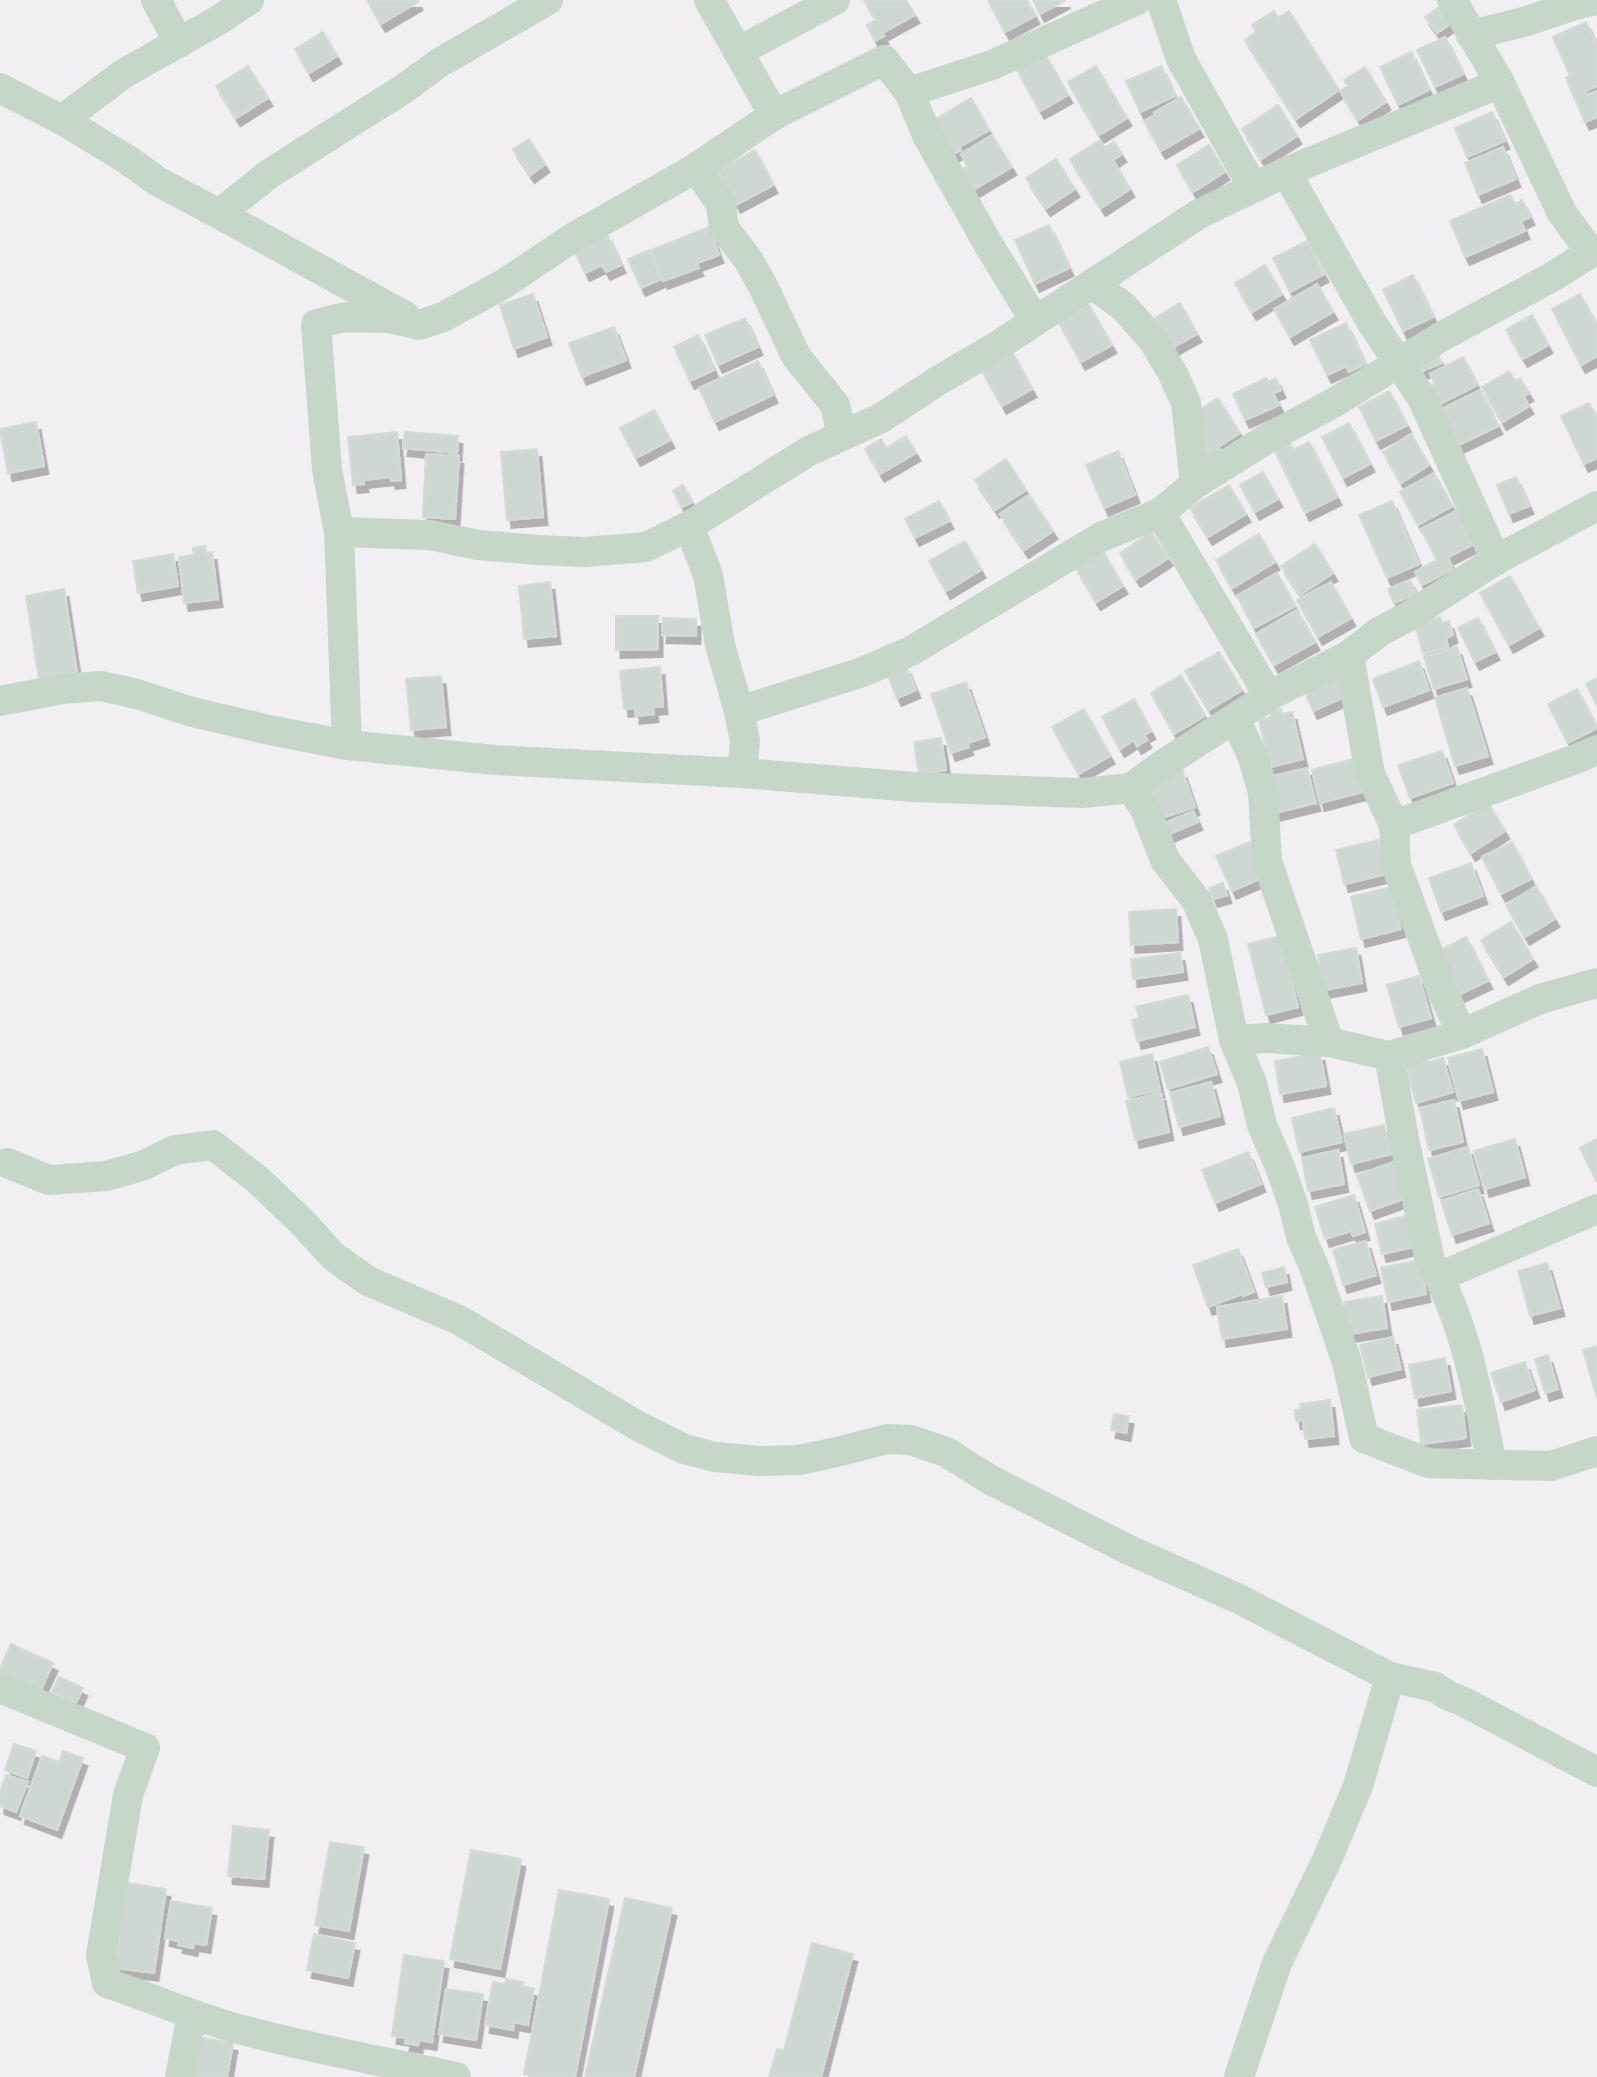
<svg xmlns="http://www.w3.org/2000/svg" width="1597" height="2077" viewBox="0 0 1597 2077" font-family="Montserrat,sans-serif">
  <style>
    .building { fill: #ced7d1; stroke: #d3dbd6; stroke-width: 2; filter: url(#shadow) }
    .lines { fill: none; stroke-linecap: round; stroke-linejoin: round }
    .minor { stroke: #c6d6c8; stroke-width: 30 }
  </style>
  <defs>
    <filter id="shadow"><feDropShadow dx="4.5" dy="8" stdDeviation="0" flood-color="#0004"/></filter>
  </defs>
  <rect width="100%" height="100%" fill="#f1eff2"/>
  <!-- building -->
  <g class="building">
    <path d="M367,0H417L418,2L381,24Z"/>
    <path d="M864,0H906L915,15L882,33L884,36L875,41L867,25L876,20Z"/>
    <path d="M988,0H1027L1035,16L1005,32Z"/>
    <path d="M1033,0H1066L1040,14Z"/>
    <path d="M1442,5L1454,21L1437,33L1425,17Z"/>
    <path d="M1274,11L1278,18L1289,11L1339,90L1296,119L1245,40L1256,32L1252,25Z"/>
    <path d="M1586,22L1597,47V86L1585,91L1587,95L1597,91V117L1585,122L1566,78L1570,76L1553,37Z"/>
    <path d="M323,32L337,56L309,73L295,49Z"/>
    <path d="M1445,37L1463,74L1435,87L1417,50Z"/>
    <path d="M1411,52L1429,90L1398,105L1380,67Z"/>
    <path d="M1045,54L1068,95L1040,111L1017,70Z"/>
    <path d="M248,66L268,98L236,118L216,86Z"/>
    <path d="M1096,66L1127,118L1099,135L1068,82Z"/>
    <path d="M1161,66L1175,96L1140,112L1126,81Z"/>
    <path d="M1365,67L1386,102L1358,120L1340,91L1348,86L1344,80Z"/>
    <path d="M1181,97L1199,129L1161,151L1144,121L1155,115L1154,113Z"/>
    <path d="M971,98L989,130L959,147L961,150L953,154L934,120Z"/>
    <path d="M1278,105L1297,136L1261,159L1242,129Z"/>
    <path d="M1492,112L1505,141L1467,157L1455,128Z"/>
    <path d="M992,135L1012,167L975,189L963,169L968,166L961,154Z"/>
    <path d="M529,139L545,164L530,175L513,149Z"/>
    <path d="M1100,140L1105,148L1114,142L1122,154L1113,160L1130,189L1101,208L1070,159Z"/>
    <path d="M1209,145L1225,172L1193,192L1177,165Z"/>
    <path d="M1503,147L1516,179L1478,195L1465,163Z"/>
    <path d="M755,150L773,185L736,205L718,171Z"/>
    <path d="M1056,159L1075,189L1046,208L1026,178Z"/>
    <path d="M1510,195L1515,204L1522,200L1530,217L1521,221L1525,231L1465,257L1450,221Z"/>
    <path d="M1049,225L1069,268L1035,284L1015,240Z"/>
    <path d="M709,227L719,255L697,263L699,268L663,281L651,250Z"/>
    <path d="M607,234L621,265L606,272L602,265L585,273L574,250Z"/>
    <path d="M1307,241L1324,274L1290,292L1273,258Z"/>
    <path d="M649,250L661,279L641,288L628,259Z"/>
    <path d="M1265,265L1282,294L1252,312L1235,283Z"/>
    <path d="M1413,275L1433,317L1403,331L1383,290Z"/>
    <path d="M1317,284L1333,312L1290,337L1274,309Z"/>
    <path d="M533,294L547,337L514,349L500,305Z"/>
    <path d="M1580,294L1597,326V356L1581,365L1552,309Z"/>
    <path d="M1180,303L1197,334L1172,348L1155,318Z"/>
    <path d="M1089,305L1112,345L1081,362L1059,323Z"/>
    <path d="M1532,315L1548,345L1523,359L1506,330Z"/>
    <path d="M745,318L758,347L718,365L705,335Z"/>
    <path d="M1346,323L1365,364L1349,372L1346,366L1327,375L1310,340Z"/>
    <path d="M614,327L626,360L582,377L569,343Z"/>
    <path d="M698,335L714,370L690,381L674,347Z"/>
    <path d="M1012,352L1032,389L1002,406L981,369Z"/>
    <path d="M1438,355L1442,363L1422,371L1419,363Z"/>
    <path d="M1463,357L1477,385L1440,404L1431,386L1435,384L1430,374Z"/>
    <path d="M758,361L773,395L715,422L699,388Z"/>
    <path d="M1509,371L1515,381L1520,378L1529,393L1523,396L1529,406L1502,422L1482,387Z"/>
    <path d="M1266,378L1268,382L1276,378L1281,390L1273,393L1279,405L1245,420L1233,394Z"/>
    <path d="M1480,390L1498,426L1459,445L1442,409Z"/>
    <path d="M1389,391L1407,425L1376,441L1359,407Z"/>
    <path d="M1218,398L1240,433L1218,447L1222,452L1209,461L1203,452L1209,448L1189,417Z"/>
    <path d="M1589,403L1597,419V458L1584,464L1561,416Z"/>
    <path d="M654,410L670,440L636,458L620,428Z"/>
    <path d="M36,422L44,466L8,473L0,429Z"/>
    <path d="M1349,423L1370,464L1343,478L1322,437Z"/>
    <path d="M397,432L401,480L391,481V477L363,480L364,484L353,485L348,437Z"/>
    <path d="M405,432L458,436L457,453L403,448Z"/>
    <path d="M1411,434L1429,465L1401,483L1383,452Z"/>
    <path d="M906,436L916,453L880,474L865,449L881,439L886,448Z"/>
    <path d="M1288,440L1293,450L1309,442L1337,497L1305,513L1273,447Z"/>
    <path d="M537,449L543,517L507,520L501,452Z"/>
    <path d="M1118,451L1135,495L1104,508L1086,465Z"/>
    <path d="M426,454L459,456L455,519L423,517Z"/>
    <path d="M1006,459L1026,490L995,510L975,480Z"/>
    <path d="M1263,472L1278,499L1255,512L1240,485Z"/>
    <path d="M1434,473L1452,506L1418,525L1400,492Z"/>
    <path d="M1516,477L1529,506L1509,514L1497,485Z"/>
    <path d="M683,485L692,502L682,507L673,491Z"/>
    <path d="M1229,485L1246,514L1208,537L1190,508Z"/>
    <path d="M1029,495L1053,531L1024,550L1000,514Z"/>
    <path d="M939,501L949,521L915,538L905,519Z"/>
    <path d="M1392,501L1419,564L1387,578L1359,515Z"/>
    <path d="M1462,508L1467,518L1460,521L1472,545L1448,557L1453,569L1422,585L1415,572L1437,560L1421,529Z"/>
    <path d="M1151,532L1168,558L1136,579L1120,553Z"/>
    <path d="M1259,534L1275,562L1232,588L1216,560Z"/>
    <path d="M965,541L981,570L946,591L929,561Z"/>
    <path d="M1315,544L1333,573L1300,595L1281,566Z"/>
    <path d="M205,546L206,553L212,552L218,599L184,603L179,557L194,555L193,548Z"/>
    <path d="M1101,548L1123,586L1096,602L1074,564Z"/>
    <path d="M173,554L178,586L138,593L133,561Z"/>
    <path d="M1277,573L1295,606L1254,628L1237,596Z"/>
    <path d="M1510,576L1539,628L1509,645L1480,593Z"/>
    <path d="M1410,580L1416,594L1394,603L1388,589Z"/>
    <path d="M550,582L556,636L524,639L519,586Z"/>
    <path d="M1331,582L1351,618L1318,637L1297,600Z"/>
    <path d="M64,589L77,673L39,679L26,596Z"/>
    <path d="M1297,610L1315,642L1274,665L1256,634Z"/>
    <path d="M616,616H658V649L616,650Z"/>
    <path d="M1440,617L1442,623L1449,621L1453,635L1446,638L1448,647L1423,654L1415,624Z"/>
    <path d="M663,618L696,619V636L662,635Z"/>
    <path d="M1478,618L1495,652L1475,662L1458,628Z"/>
    <path d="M1457,647L1467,679L1434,689L1424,657Z"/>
    <path d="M1219,652L1242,690L1209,710L1185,671Z"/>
    <path d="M1419,661L1429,690L1383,707L1373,679Z"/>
    <path d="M906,666L916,690L897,698L887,673Z"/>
    <path d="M660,667L663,706L653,707L654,714L635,716V708L624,709L620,671Z"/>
    <path d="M1335,671L1347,696L1313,711L1302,685Z"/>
    <path d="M1181,675L1205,716L1174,734L1151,693Z"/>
    <path d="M441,676L446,727L411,730L406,679Z"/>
    <path d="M1597,678V705L1586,684Z"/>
    <path d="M966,682L985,737L967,743L969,747L951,753L931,694Z"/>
    <path d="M1467,688L1488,756L1455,766L1435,698Z"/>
    <path d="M1577,689L1597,728L1568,743L1548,704Z"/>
    <path d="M1134,699L1151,731L1144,735L1147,740L1137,746L1134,740L1120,749L1102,717Z"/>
    <path d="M1084,709L1110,756L1079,774L1052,727Z"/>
    <path d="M1281,709L1282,714L1292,712L1303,759L1270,767L1259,720L1271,717L1270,712Z"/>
    <path d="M941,738L946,770L919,775L914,742Z"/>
    <path d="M1442,751L1453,783L1410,798L1398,765Z"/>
    <path d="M1353,759L1362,792L1320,803L1312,770Z"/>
    <path d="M1307,768L1316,803L1274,813L1265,778Z"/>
    <path d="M1182,770L1195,807L1162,818L1149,781Z"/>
    <path d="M1488,803L1505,831L1471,853L1454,825Z"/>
    <path d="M1193,811L1198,822L1167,835L1163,824Z"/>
    <path d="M1378,840L1387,874L1344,884L1336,850Z"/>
    <path d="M1249,842L1264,877L1232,891L1216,856Z"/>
    <path d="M1512,842L1531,879L1501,894L1482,857Z"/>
    <path d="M1471,863L1483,896L1441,912L1429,878Z"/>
    <path d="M1223,883L1227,895L1213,899L1209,888Z"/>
    <path d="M1536,886L1555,919L1525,937L1506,905Z"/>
    <path d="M1391,887L1401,929L1361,939L1351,897Z"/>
    <path d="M1176,909L1178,942L1131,945L1129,912Z"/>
    <path d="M1511,922L1533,959L1504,977L1481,940Z"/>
    <path d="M1280,936L1298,1007L1266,1015L1248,944Z"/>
    <path d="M1466,937L1488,981L1460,994L1439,951Z"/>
    <path d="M1356,948L1362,983L1324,990L1318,955Z"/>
    <path d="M1180,953L1183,972L1133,979L1131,959Z"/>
    <path d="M1419,976L1431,1018L1399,1027L1387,985Z"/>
    <path d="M1188,995L1195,1027L1137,1041L1132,1020L1139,1018L1136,1007Z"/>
    <path d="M1208,1047L1217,1074L1168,1089L1160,1062Z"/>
    <path d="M1482,1049L1493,1092L1459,1101L1448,1058Z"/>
    <path d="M1320,1053L1326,1086L1280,1094L1275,1061Z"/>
    <path d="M1152,1054L1160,1090L1128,1097L1120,1062Z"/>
    <path d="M1425,1054L1428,1063L1443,1058L1453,1092L1416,1103L1404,1060Z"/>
    <path d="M1211,1082L1220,1116L1179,1127L1170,1093Z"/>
    <path d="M1161,1093L1169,1132L1135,1140L1126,1101Z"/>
    <path d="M1454,1100L1463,1142L1429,1150L1420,1108Z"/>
    <path d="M1334,1108L1342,1142L1299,1152L1292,1118Z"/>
    <path d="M1384,1125L1391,1154L1351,1164L1344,1134Z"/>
    <path d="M1515,1139L1525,1177L1485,1189L1474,1151Z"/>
    <path d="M1597,1139V1182L1580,1148Z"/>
    <path d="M1468,1147L1479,1185L1439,1197L1428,1159Z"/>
    <path d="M1338,1150L1344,1184L1308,1191L1302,1158Z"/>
    <path d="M1248,1152L1261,1184L1215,1203L1202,1170Z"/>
    <path d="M1399,1160L1406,1198L1370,1211L1357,1175Z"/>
    <path d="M1478,1189L1489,1223L1452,1235L1441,1201Z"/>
    <path d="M1354,1195L1365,1232L1353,1236L1351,1231L1325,1239L1315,1207Z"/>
    <path d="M1405,1216L1413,1247L1382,1254L1375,1224Z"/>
    <path d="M1366,1241L1376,1275L1343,1285L1333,1250Z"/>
    <path d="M1238,1249L1254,1292L1243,1296L1242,1294L1208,1307L1193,1265Z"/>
    <path d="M1419,1260L1426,1294L1388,1302L1381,1268Z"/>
    <path d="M1547,1263L1560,1308L1530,1316L1518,1271Z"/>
    <path d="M1284,1267L1287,1282L1266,1287L1262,1273Z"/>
    <path d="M1282,1296L1287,1329L1222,1339L1217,1307Z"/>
    <path d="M1382,1296L1387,1328L1349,1334L1344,1302Z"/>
    <path d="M1393,1337L1401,1369L1368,1377L1360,1345Z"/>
    <path d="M1597,1346V1398L1583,1350Z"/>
    <path d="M1548,1355L1558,1389L1545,1393L1535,1359Z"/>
    <path d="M1445,1358L1451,1391L1415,1398L1409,1365Z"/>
    <path d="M1525,1362L1535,1390L1501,1402L1491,1373Z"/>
    <path d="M1330,1400L1334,1436L1305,1439L1303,1420L1296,1421L1295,1410L1301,1409L1300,1404Z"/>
    <path d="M1462,1405L1466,1438L1421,1444L1417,1410Z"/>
    <path d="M1114,1414L1129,1416L1126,1433L1111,1430Z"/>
    <path d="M11,1644L53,1663L40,1692L0,1675V1668Z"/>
    <path d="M59,1677L83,1688L76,1703L52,1692Z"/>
    <path d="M14,1744L36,1751L27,1778L5,1770Z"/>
    <path d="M63,1751L83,1758L57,1830L20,1816L42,1756L59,1762Z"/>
    <path d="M6,1775L28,1782L16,1812L0,1806V1792Z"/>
    <path d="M233,1826L269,1830L264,1879L228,1876Z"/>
    <path d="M330,1842L364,1847L349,1931L315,1925Z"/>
    <path d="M471,1850L521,1859L500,1969L450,1959Z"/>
    <path d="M127,1883L166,1889L154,1973L115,1968Z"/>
    <path d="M559,1890L609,1899L575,2077H537L524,2074Z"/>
    <path d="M625,1898L672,1908L634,2077H585Z"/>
    <path d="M171,1901L212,1908L206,1945L194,1943L193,1948L178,1945L179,1941L165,1938Z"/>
    <path d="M314,1934L355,1943L348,1978L307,1970Z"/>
    <path d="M812,1943L853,1954L821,2077H769L777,2049L784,2050Z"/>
    <path d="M404,1955L444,1961L432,2042L419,2040L418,2045L405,2043L406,2038L392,2036Z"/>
    <path d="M506,1979L523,1982L522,1986L534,1989L528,2025L514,2022L513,2030L485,2025L493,1982L505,1984Z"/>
    <path d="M446,1989L483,1994L476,2040L439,2034Z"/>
    <path d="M198,2037L233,2043L227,2077H191Z"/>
  </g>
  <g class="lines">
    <!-- minor -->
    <g class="minor">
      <path d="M156,0L179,43"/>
      <path d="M709,0L774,115"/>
      <path d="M1161,0L1181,59L1253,187"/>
      <path d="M1452,0L1500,83L1562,213L1591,253"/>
      <path d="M1471,35L1527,21L1578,4L1597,0"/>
      <path d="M739,51L835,0"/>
      <path d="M0,88L62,120L128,160L157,181L219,214L405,316"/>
      <path d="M909,92L992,65L1137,0"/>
      <path d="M62,120L123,74L217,21L249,0"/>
      <path d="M696,168L721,204L724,228L749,261L764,288L796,356L835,405L842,435"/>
      <path d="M1286,172L1372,323L1422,398L1496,560"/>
      <path d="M219,214L269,174L405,88L439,63L548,0"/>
      <path d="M1092,284L1124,307L1153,340L1173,374L1186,403L1195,484"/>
      <path d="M1160,513L1269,696"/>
      <path d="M689,526L708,575L720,645L739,711L745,741L742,773"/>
      <path d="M339,532L430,535L478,545L538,550L585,552L646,547L689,526L809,451L881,418L936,382L994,348L1199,214L1286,172L1500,83"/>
      <path d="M1349,655L1370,774L1394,825L1396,865L1442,991L1462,1034"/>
      <path d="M0,701L62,689L101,686L137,694L192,712L269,730L347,745L495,760L742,773L914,787L1082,793L1131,788L1162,765L1269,696L1349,655L1379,632L1409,616L1496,560L1597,506"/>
      <path d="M739,711L860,673L911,651L1101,537L1160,513L1195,484L1268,438L1335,402L1439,338L1552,277L1597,249"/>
      <path d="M1235,719L1252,755L1263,792L1267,861L1329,1042"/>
      <path d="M347,745L339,532L327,469L316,324L345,317L389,318L419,325L443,317L502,285L574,237L696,168L774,115L884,60L909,92L928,137L987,242L1035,321"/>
      <path d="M1131,788L1145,809L1165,860L1196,900L1213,939L1234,1040L1252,1083L1262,1125L1280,1167L1293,1204L1301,1237L1315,1269L1347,1362L1364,1438L1428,1463L1551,1466L1597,1451"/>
      <path d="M1394,825L1576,759L1597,750"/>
      <path d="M1234,1040L1267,1038L1329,1042L1389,1056L1462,1034L1540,999L1597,983"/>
      <path d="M1389,1056L1405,1144L1430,1261C1466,1323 1478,1396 1492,1465"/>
      <path d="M7,1163L49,1180L106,1176L142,1166L175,1150L213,1145L258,1180L303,1223L334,1257L368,1281L459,1320L638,1426L684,1449L715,1457L760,1461L799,1460L837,1452L887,1439L911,1440L946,1452L989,1479L1127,1549L1239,1599L1390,1677L1435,1687L1447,1695L1464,1702L1597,1772"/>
      <path d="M1439,1277L1597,1209"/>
      <path d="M0,1688L145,1748L128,1795L101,1955L107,1983C155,1999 201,2020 250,2032C318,2050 387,2062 456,2077"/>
      <path d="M180,2077L192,2015"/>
      <path d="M1239,2077L1277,1963L1326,1862L1358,1786L1390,1677"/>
    </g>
  </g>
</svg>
